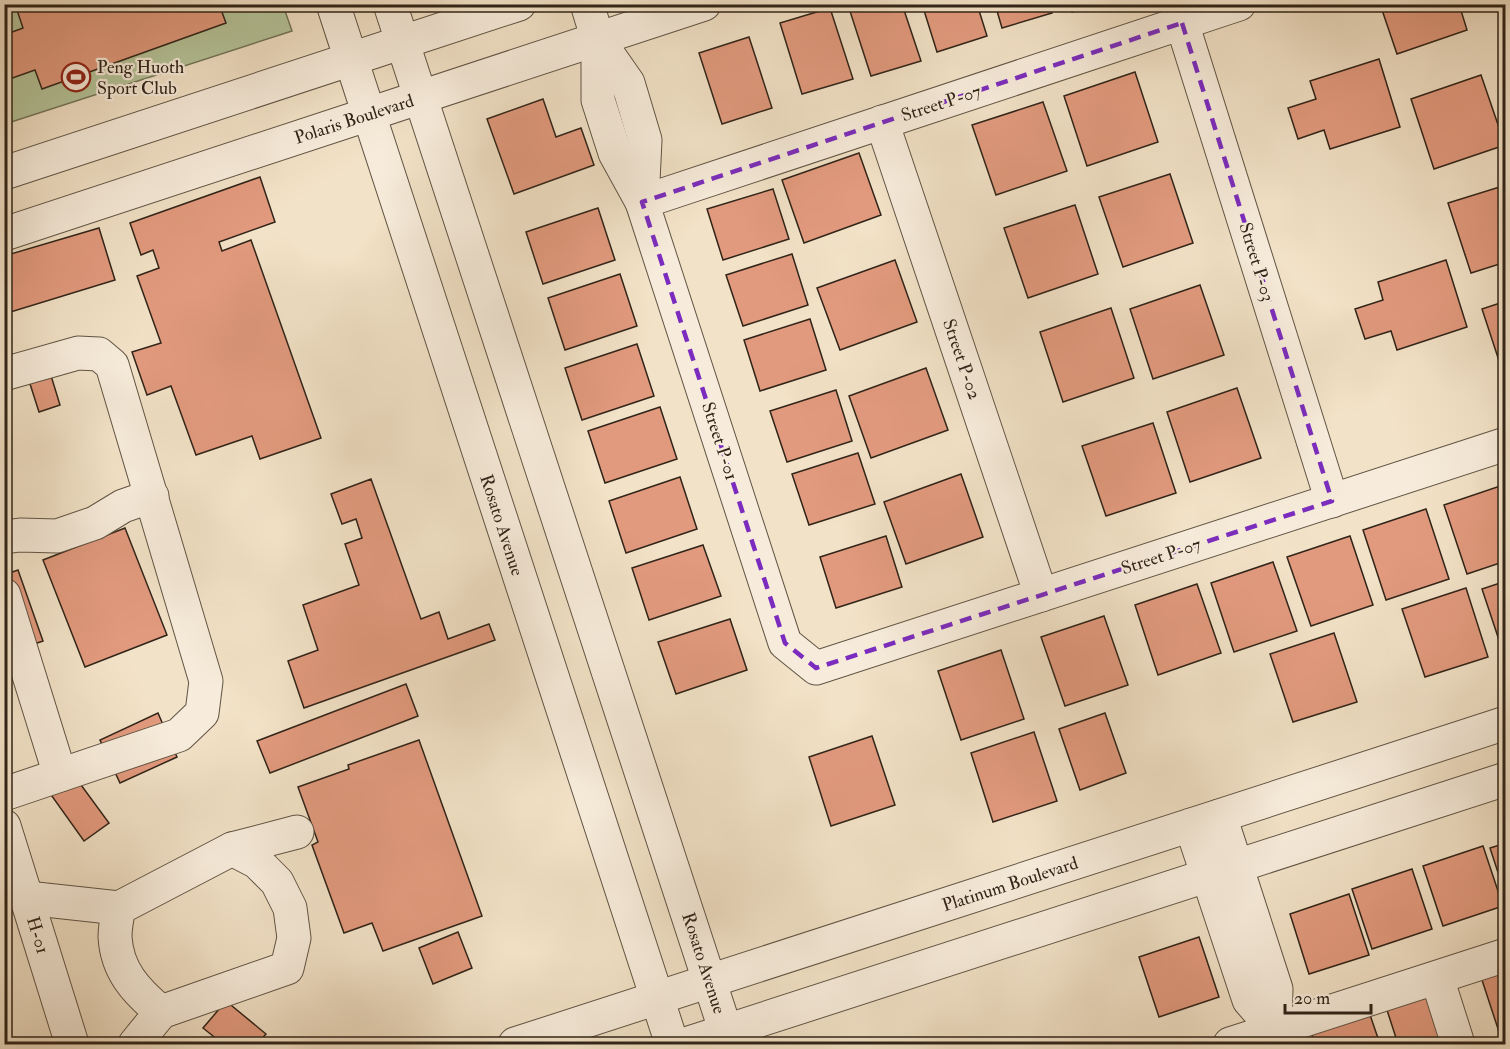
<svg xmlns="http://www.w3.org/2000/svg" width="1510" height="1049" viewBox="0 0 1510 1049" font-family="'IM FELL Double Pica',serif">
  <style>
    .green { fill: #b5c49a; stroke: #72745a; stroke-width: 1.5 }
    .building { fill: #e29a7e; stroke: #302419; stroke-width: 1.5 }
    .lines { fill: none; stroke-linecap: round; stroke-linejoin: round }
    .minor-casing { stroke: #605444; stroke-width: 35 }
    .minor { stroke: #f7ecdb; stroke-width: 33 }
    .marked { fill: none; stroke: #7b2cbf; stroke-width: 4.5; stroke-dasharray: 12 8; stroke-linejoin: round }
    .labels { text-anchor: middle; stroke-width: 4.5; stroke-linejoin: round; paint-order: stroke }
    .poi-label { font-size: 18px; fill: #302419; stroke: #f7ecdb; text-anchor: start }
    .street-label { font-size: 18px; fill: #302419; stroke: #f7ecdb }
  </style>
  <rect width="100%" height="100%" fill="#f2e2c7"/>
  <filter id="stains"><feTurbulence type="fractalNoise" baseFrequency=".00333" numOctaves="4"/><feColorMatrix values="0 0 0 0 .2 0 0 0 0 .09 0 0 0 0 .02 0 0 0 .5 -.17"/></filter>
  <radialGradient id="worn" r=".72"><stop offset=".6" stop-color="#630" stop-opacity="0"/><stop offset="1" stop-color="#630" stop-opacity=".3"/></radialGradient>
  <!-- green -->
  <path class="green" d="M5,5H283L292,31L5,124Z"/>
  <!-- building -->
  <g class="building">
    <path d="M15,4H219L226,23L42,89L35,70L4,81V35L23,28Z"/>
    <path d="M902,4L921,61L871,76L848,5Z"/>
    <path d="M922,4H977L987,36L937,52Z"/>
    <path d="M995,4H1049L1052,13L1002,28Z"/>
    <path d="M1070,4H1094L1072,12Z"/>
    <path d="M1380,4H1459L1467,30L1397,54Z"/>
    <path d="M830,8L853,79L802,94L780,23Z"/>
    <path d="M749,37L772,108L722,124L699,53Z"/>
    <path d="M1379,59L1400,127L1330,149L1324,130L1298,139L1288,108L1316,99L1310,81Z"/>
    <path d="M1135,72L1158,142L1087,166L1064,96Z"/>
    <path d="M1481,75L1505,145L1434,169L1411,99Z"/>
    <path d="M543,99L556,137L581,128L594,165L514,194L487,119Z"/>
    <path d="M1043,102L1067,171L996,195L972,125Z"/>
    <path d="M859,153L881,215L804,243L782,180Z"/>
    <path d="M1170,174L1193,243L1123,267L1099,197Z"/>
    <path d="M260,177L275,222L219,242L222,251L251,240L321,438L260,459L252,436L196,455L171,386L147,395L132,352L161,343L137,276L159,268L153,250L141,255L130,223Z"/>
    <path d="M1506,185V262L1471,273L1448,203Z"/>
    <path d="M773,189L789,239L723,260L707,209Z"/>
    <path d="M1075,205L1098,274L1028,298L1004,228Z"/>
    <path d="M598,208L615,260L543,284L526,232Z"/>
    <path d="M99,228L115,280L4,314V256Z"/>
    <path d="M792,254L808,305L743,326L726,275Z"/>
    <path d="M895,260L917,322L840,350L817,288Z"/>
    <path d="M1446,260L1467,327L1397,350L1391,331L1365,339L1355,309L1383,300L1378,282Z"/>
    <path d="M620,274L637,326L565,350L548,298Z"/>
    <path d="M1200,285L1224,355L1153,379L1130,309Z"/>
    <path d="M1506,301V379H1505L1482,309Z"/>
    <path d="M1111,308L1134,378L1063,402L1040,332Z"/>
    <path d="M810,319L826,370L760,391L744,340Z"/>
    <path d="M637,344L654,396L582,420L565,368Z"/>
    <path d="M45,356L60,405L39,412L23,362Z"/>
    <path d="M926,368L948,430L871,458L849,396Z"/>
    <path d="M1237,388L1261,458L1190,482L1167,412Z"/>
    <path d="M836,390L852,441L787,462L770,411Z"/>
    <path d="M660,407L677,459L605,483L588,431Z"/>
    <path d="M1153,423L1176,493L1106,516L1082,446Z"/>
    <path d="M858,453L875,504L809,525L792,474Z"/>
    <path d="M961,474L983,537L906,564L884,502Z"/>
    <path d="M680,477L697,529L626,553L609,501Z"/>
    <path d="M371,479L421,619L439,612L448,639L489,624L495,640L304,708L288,661L318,650L303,605L359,585L345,544L362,538L356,519L342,524L331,494Z"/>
    <path d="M1506,484V561L1467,574L1444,505Z"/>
    <path d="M1426,509L1449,579L1386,600L1363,530Z"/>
    <path d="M125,528L167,635L85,667L43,560Z"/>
    <path d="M886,536L902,587L836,608L820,557Z"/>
    <path d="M1350,536L1373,605L1311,626L1287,557Z"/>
    <path d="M703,545L721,596L649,620L632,568Z"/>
    <path d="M1273,562L1297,631L1234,652L1211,583Z"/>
    <path d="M18,570L43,641L11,652L4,635V575Z"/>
    <path d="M1506,581V648L1502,649L1482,589Z"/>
    <path d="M1197,584L1221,653L1158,675L1135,605Z"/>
    <path d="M1466,588L1488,657L1425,677L1402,609Z"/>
    <path d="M1104,616L1128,685L1065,706L1041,637Z"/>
    <path d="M730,619L747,670L676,694L658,642Z"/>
    <path d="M1334,633L1357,702L1293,722L1270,654Z"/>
    <path d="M1001,650L1024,719L961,740L938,671Z"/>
    <path d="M406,684L418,716L270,773L257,741Z"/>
    <path d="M158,713L177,757L120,783L100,740Z"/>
    <path d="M1105,713L1126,773L1080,790L1059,729Z"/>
    <path d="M1034,732L1057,801L993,822L971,753Z"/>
    <path d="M872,736L895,805L831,826L809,757Z"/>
    <path d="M419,740L482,916L383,951L372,923L344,933L312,845L318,842L298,787L349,769L348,765Z"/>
    <path d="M73,774L109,823L84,841L49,792Z"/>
    <path d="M1506,843V897L1490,848Z"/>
    <path d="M1483,846L1503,906L1443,926L1423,866Z"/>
    <path d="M1412,869L1432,929L1372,949L1352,889Z"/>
    <path d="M1349,894L1369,955L1309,974L1290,914Z"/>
    <path d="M458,932L472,968L433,984L419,948Z"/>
    <path d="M1199,937L1219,997L1159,1017L1139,957Z"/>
    <path d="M1506,969V1044H1503L1481,977Z"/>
    <path d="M1428,993L1445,1044H1398L1386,1007Z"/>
    <path d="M226,1001L266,1034L257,1044H223L203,1028Z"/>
    <path d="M1368,1009L1380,1044H1315L1310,1029Z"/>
  </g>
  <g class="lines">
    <!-- minor casing -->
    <g class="minor-casing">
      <g id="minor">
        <path d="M333,4L672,1044"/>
        <path d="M390,4L726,1032"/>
        <path d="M587,4L598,40L628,83L645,140L642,202"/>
        <path d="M1182,23L1332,501"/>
        <path d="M598,40V100L615,153L642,202L785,643L816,668L1506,444"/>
        <path d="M882,122L1041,595"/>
        <path d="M4,173L519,4"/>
        <path d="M642,202L1239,4"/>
        <path d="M4,234L704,4"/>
        <path d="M4,374L78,353L99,354L112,365L206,681L202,713L179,735L4,794"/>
        <path d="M4,537L20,535L57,536L95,523L123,506L152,496"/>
        <path d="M4,595L60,775"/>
        <path d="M1220,816L1276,989L1275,1030L1279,1044"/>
        <path d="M1191,825L1249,1000L1275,1030"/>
        <path d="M4,826L72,1044"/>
        <path d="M232,849L297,832"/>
        <path d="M27,898L119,908"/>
        <path d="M1437,978L1458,1044"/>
        <path d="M135,1044L161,1012L287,968L294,938L290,908L277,882L257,862L232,849L119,908C117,917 115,928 115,937C117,971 136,991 161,1012"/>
        <path d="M515,1044L1506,723"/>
        <path d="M686,1044L1506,779"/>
        <path d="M1230,1044L1506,955"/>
      </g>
    </g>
    <!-- minor -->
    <use href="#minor" class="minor"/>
  </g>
  <!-- marked area -->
  <path class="marked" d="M1182,23L1332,501L816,668L785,643L642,202Z"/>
  <!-- icons -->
  <defs>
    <g id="stadium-ring" transform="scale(1.5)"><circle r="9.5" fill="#f7ecdb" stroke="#8f2418" stroke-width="1.5"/><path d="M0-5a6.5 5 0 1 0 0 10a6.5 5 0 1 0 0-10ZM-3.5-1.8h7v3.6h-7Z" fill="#8f2418"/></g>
  </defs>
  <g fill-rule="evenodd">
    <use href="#stadium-ring" x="76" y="77"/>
  </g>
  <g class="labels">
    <!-- poi labels -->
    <g class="poi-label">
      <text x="97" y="73">Peng Huoth<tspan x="97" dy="21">Sport Club</tspan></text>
    </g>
    <!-- street labels -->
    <g class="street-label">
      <text transform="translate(941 103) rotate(-18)" y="6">Street P-07</text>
      <text transform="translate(354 119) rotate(-18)" y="6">Polaris Boulevard</text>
      <text transform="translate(1257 262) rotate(73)" y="6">Street P-03</text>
      <text transform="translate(962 359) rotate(71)" y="6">Street P-02</text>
      <text transform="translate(720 441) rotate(72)" y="6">Street P-01</text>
      <text transform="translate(502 525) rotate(72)" y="6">Rosato Avenue</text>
      <text transform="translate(1161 556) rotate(-18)" y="6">Street P-07</text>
      <text transform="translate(1010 884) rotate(-18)" y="6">Platinum Boulevard</text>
      <text transform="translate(38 935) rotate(73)" y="6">H-01</text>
      <text transform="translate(704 963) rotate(72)" y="6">Rosato Avenue</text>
    </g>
  </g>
  <!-- margin -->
  <rect width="1510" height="1049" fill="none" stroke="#f2e2c7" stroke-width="24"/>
  <rect x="6" y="6" width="1498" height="1037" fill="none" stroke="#302419" stroke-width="3"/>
  <rect x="12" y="12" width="1486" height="1025" fill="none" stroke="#302419" stroke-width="1.5"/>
  <!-- scale -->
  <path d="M1285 1004v9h86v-9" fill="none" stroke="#302419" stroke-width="3"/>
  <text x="1294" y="1004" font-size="18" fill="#302419" stroke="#f7ecdb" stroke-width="4.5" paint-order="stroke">20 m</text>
  <rect width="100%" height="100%" filter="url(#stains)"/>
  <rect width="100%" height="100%" fill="url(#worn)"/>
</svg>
